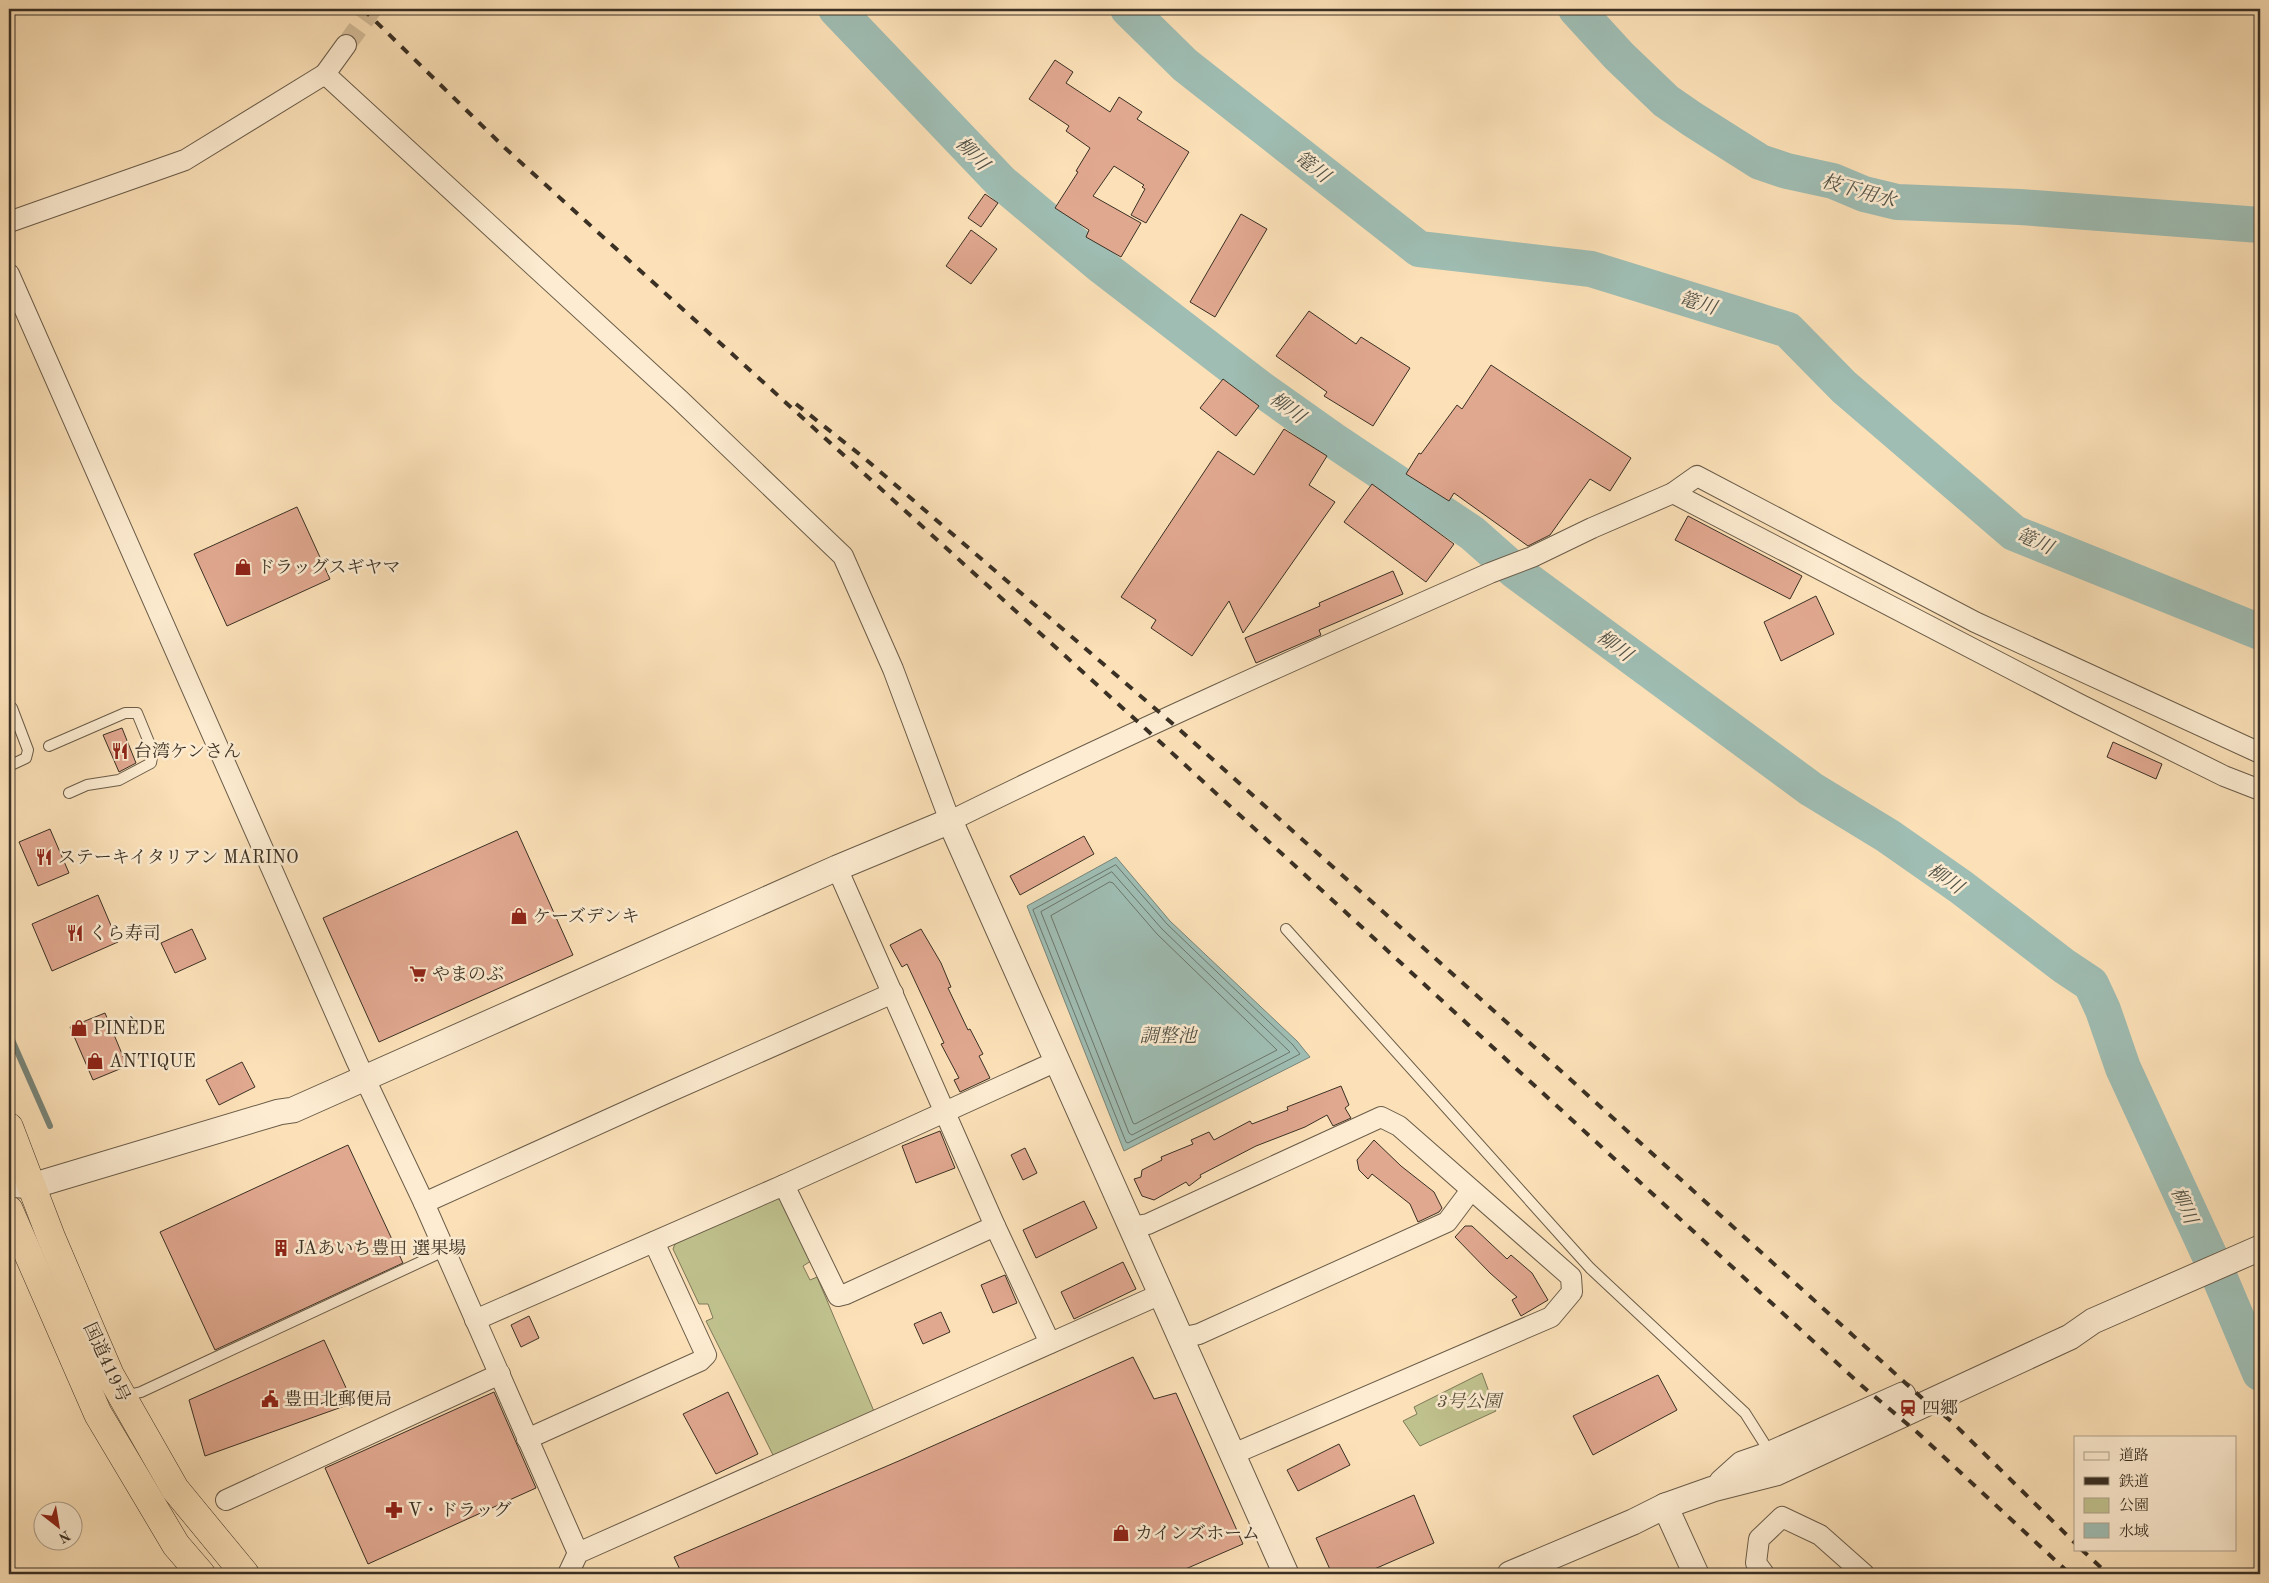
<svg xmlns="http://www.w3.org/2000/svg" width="2269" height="1583" viewBox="0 0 2269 1583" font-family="'Old Standard TT','Noto Serif JP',serif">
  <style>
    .green { fill: #c0c28e; stroke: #7d7959 }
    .water { fill: #9fbdb3; stroke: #77857a }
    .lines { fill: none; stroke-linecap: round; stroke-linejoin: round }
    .shore { stroke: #6c766c; stroke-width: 1 }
    .stream { stroke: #77857a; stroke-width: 6 }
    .river { stroke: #9fbdb3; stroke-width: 36 }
    .building { fill: #e1a890; stroke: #3a3024 }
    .minor-tunnel { stroke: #d5be9a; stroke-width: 20; stroke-dasharray: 20 10; stroke-linecap: butt }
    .service-casing { stroke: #6a5c49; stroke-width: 12 }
    .minor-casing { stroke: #6a5c49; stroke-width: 22 }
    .tertiary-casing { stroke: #6a5c49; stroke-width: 27 }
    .trunk-casing { stroke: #3a3024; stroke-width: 29 }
    .service { stroke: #fdecd1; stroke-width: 10 }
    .minor { stroke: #fdecd1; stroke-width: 20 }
    .tertiary { stroke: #fdecd1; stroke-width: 25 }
    .trunk { stroke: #fce1b8; stroke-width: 28 }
    .rail { stroke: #3a3024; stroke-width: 4; stroke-dasharray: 9 9; stroke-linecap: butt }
    .labels { text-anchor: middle; stroke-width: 5; stroke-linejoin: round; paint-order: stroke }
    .poi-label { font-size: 18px; fill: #3a3024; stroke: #fdecd1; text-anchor: start }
    .street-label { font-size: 18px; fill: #3a3024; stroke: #fdecd1 }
    .park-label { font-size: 18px; font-style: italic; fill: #554d39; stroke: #fdecd1 }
    .water-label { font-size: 19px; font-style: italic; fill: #535348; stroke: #fdecd1 }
  </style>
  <rect width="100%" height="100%" fill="#fce1b8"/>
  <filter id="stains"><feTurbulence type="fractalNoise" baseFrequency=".004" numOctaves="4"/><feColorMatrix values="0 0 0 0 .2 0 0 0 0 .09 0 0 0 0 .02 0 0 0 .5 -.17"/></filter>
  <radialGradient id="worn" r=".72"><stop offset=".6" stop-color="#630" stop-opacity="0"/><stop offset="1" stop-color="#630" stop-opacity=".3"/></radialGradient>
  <!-- green -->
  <g class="green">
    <path d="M773,1196L785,1202L811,1261L803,1266L810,1280L817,1277L876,1416L774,1457L706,1321L713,1318L708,1304H699L673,1249L675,1244Z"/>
    <path d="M1482,1373L1496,1411L1420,1446L1403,1421L1417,1414L1414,1407Z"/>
  </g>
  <!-- water -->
  <path class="water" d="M1116,857L1170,921L1297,1041L1310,1057L1124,1151L1027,906Z"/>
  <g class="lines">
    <!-- shore -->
    <g class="shore">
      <path d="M1116,865L1167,924L1293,1045L1300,1054L1128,1143L1126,1142L1033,910Z"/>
      <path d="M1112,872L1162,929L1290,1052L1132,1135L1129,1133L1041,912Z"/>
      <path d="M1110,882L1113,883L1157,934L1277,1050L1135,1124L1133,1123L1051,916Z"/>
    </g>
    <!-- stream -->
    <path class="stream" d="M9,1033L50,1126"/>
    <!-- river -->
    <g class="river">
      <path d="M836,9L1001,182L1100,265L1261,389L1333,440L1472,533L1515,571L1811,789L1888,836L1961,887L2064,966L2091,984L2103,1010L2123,1068L2219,1276L2260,1373"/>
      <path d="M1128,9L1185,65L1419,249L1591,269L1788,330L1844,387L2014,533L2260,632"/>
      <path d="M1576,9L1619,56L1666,101L1692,119L1760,162L1787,171L1833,181L1864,194L1897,202L2020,207L2260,225"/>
    </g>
  </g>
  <!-- building -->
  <g class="building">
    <path d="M1055,60L1073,72L1066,83L1110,112L1119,97L1142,112L1137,119L1189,152L1146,223L1131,215L1145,189L1142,187L1144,185L1114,166L1093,196L1141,223L1121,257L1086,237L1089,230L1055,208L1078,172L1076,171L1090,148L1066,131L1069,126L1029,99Z"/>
    <path d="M985,194L998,203L981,227L968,218Z"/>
    <path d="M1241,214L1267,229L1215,317L1190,302Z"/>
    <path d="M971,230L997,249L971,284L946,266Z"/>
    <path d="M1309,311L1356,344L1361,337L1410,368L1373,426L1324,396L1327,392L1276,356Z"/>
    <path d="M1491,365L1631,458L1610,491L1590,479L1550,535L1528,546L1454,493L1449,501L1406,474L1419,453L1421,454L1457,405L1462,409Z"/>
    <path d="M1223,379L1259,406L1236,436L1200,408Z"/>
    <path d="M1284,429L1327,456L1309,485L1335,502L1243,633L1229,601L1192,656L1151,628L1156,620L1121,597L1218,451L1254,475Z"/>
    <path d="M1372,484L1454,544L1426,582L1344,522Z"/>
    <path d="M297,507L330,579L227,626L194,554Z"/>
    <path d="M1688,516L1802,576L1790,599L1675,540Z"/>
    <path d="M1393,571L1403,594L1319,630L1321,635L1256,663L1245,638L1320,606L1319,603Z"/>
    <path d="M1816,596L1834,634L1781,661L1764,622Z"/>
    <path d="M122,728L136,763L119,772L103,735Z"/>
    <path d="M2113,742L2162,764L2156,779L2107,757Z"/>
    <path d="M50,829L69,873L38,886L19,842Z"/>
    <path d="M517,831L573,955L379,1042L323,918Z"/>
    <path d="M1084,836L1094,854L1020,895L1010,876Z"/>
    <path d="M98,895L118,942L52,971L32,924Z"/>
    <path d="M192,929L206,959L175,973L161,943Z"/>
    <path d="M921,929L941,963L951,987L948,988L968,1030L970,1029L983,1054L979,1056L990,1078L960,1092L954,1080L959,1078L941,1044L944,1043L907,964L902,967L890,945Z"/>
    <path d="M105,1013L127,1066L93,1080L70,1027Z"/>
    <path d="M242,1062L255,1087L219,1105L206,1080Z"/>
    <path d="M1341,1086L1349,1105L1345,1108L1351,1118L1333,1126L1327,1115L1305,1127L1256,1146L1200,1175L1201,1177L1189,1186L1186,1182L1154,1200L1142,1196L1134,1179L1141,1177L1142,1170L1162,1160L1161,1157L1193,1144L1191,1140L1209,1132L1214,1140L1250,1121L1252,1124L1288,1110L1287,1107Z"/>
    <path d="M940,1131L955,1168L916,1183L902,1146Z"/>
    <path d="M1374,1140L1401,1166L1434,1192L1442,1208L1439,1212L1418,1222L1410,1204L1372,1174L1368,1179L1359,1170L1357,1160Z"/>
    <path d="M348,1145L403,1263L215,1350L160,1232Z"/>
    <path d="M1025,1148L1037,1173L1023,1180L1011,1155Z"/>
    <path d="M1084,1201L1097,1228L1036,1258L1023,1230Z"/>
    <path d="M1465,1226H1472L1507,1259L1511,1255L1532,1273L1548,1300L1521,1316L1512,1300L1517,1297L1490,1273L1455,1237Z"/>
    <path d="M1123,1262L1136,1289L1074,1319L1061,1292Z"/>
    <path d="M1005,1275L1017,1303L993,1313L981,1285Z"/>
    <path d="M941,1312L950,1332L923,1344L914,1324Z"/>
    <path d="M529,1316L539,1338L521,1347L511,1325Z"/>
    <path d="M324,1340L353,1403L205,1456L189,1400Z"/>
    <path d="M1133,1357L1154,1399L1176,1393L1243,1544L1174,1574H682L674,1557L901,1460Z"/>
    <path d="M1658,1375L1677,1410L1593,1455L1573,1416Z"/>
    <path d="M494,1392L536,1488L368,1564L325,1468Z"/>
    <path d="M728,1392L758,1454L716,1474L683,1414Z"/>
    <path d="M1339,1444L1350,1465L1298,1491L1287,1470Z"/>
    <path d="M1414,1495L1434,1543L1363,1574H1332L1316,1538Z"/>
  </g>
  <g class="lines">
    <!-- minor-tunnel -->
    <path class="minor-tunnel" d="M346,45L372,9"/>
    <!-- service casing -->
    <g class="service-casing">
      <g id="service">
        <path d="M9,706L12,708L28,750L26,758L9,766"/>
        <path d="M49,746L125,713H137L153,752L151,763L119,780L87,785L69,793"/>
        <path d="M1286,929L1590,1268L1745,1413L1764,1443L1768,1454"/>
        <path d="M125,1396L141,1392L444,1251"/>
      </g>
    </g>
    <!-- minor casing -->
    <g class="minor-casing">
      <g id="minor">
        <path d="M325,74L680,400L843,556L893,669L950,821C1128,733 1309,653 1490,573L1532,557L1592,528L1673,493L1697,476L1975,622L2260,753"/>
        <path d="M9,222L185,160L325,74L346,45"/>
        <path d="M9,274L357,1062L424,1203L578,1553"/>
        <path d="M1673,493L2079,704L2224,776L2260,790"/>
        <path d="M837,868L995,1226L1050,1343"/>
        <path d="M784,1185L838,1296L846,1294L995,1226"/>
        <path d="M424,1203L660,1096L893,993"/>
        <path d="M1131,1227L1148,1224L1381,1117L1399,1126L1571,1277L1572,1292L1551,1317L1231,1455"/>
        <path d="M475,1320L784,1185L1057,1061"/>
        <path d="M1181,1338L1199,1334L1447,1222L1471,1190"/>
        <path d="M527,1439L700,1361L706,1355L654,1242"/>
        <path d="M226,1500L500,1374"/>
        <path d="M568,1574L578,1553L1161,1294"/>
        <path d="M1764,1574L1756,1563L1759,1539L1782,1517L1820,1535L1864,1574"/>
      </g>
    </g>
    <!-- tertiary casing -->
    <g class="tertiary-casing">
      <g id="tertiary">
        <path d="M9,1184L32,1186L279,1112L293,1110L837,868L950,821L1286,1574"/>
        <path d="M1722,1482L1742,1464L1768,1455L1903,1395"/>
        <path d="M1665,1506L1696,1574"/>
        <path d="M1510,1574L1633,1522L1665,1506L1713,1489L1776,1473L2070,1337L2093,1321L2260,1248"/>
      </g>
    </g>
    <!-- trunk casing -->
    <g class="trunk-casing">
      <g id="trunk">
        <path d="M9,1127L51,1237L110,1375L175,1489L245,1574"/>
        <path d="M9,1210L98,1414L176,1545L201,1574"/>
      </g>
    </g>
    <!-- service -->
    <use href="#service" class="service"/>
    <!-- minor -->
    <use href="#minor" class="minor"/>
    <!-- tertiary -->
    <use href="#tertiary" class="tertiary"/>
    <!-- trunk -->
    <use href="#trunk" class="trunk"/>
    <!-- rail -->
    <g class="rail">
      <path d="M363,9L505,148L1159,741L1861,1385L1918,1433L2070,1574"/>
      <path d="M796,404L863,457L1180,730L1550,1061L1922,1398L1951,1421L2075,1543"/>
      <path d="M2081,1549L2108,1574"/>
    </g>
  </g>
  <!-- icons -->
  <defs>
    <g id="shop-bare" transform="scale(1.35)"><path d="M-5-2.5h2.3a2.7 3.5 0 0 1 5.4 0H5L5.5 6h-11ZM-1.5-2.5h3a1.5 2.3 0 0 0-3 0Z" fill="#8f2418" stroke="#fdecd1" stroke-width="2.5" paint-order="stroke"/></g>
    <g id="restaurant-bare" transform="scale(1.35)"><path d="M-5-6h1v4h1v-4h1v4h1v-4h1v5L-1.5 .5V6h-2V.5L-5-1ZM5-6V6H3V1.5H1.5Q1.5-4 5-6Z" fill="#8f2418" stroke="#fdecd1" stroke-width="2.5" paint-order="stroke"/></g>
    <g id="supermarket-bare" transform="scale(1.35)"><path d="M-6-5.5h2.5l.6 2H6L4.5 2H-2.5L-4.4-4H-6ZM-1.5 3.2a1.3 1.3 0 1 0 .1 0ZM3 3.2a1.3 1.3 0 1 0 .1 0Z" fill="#8f2418" stroke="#fdecd1" stroke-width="2.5" paint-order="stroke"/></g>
    <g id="building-bare" transform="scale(1.35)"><path d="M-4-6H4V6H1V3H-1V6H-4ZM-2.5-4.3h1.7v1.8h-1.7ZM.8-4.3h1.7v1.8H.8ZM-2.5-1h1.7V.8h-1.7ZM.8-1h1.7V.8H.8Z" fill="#8f2418" stroke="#fdecd1" stroke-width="2.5" paint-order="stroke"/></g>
    <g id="civic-bare" transform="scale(1.35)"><path d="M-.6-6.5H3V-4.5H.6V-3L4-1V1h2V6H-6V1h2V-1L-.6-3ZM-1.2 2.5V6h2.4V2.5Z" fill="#8f2418" stroke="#fdecd1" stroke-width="2.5" paint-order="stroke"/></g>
    <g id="station-bare" transform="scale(1.35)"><path d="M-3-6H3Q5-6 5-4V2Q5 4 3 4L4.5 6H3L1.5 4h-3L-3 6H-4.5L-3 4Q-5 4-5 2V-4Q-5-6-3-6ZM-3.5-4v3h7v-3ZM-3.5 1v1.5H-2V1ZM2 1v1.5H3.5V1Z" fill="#8f2418" stroke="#fdecd1" stroke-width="2.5" paint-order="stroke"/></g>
    <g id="pharmacy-bare" transform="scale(1.35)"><path d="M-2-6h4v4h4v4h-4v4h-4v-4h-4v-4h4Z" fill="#8f2418" stroke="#fdecd1" stroke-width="2.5" paint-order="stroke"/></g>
  </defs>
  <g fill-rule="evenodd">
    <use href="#shop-bare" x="243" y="567"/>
    <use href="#restaurant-bare" x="120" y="751"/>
    <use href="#restaurant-bare" x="44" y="857"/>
    <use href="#shop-bare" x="519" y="916"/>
    <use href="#restaurant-bare" x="75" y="933"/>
    <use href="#supermarket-bare" x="418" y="974"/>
    <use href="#shop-bare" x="79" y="1028"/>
    <use href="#shop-bare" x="95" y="1061"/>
    <use href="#building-bare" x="281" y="1248"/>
    <use href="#civic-bare" x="270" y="1399"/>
    <use href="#station-bare" x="1908" y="1408"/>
    <use href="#pharmacy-bare" x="394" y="1510"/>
    <use href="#shop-bare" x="1121" y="1533"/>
  </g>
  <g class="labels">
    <!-- poi labels -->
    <g class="poi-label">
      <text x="257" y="573">ドラッグスギヤマ</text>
      <text x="134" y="757">台湾ケンさん</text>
      <text x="58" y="863">ステーキイタリアン MARINO</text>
      <text x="533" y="922">ケーズデンキ</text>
      <text x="89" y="939">くら寿司</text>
      <text x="432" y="980">やまのぶ</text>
      <text x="93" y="1034">PINÈDE</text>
      <text x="109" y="1067">ANTIQUE</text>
      <text x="295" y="1254">JAあいち豊田 選果場</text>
      <text x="284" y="1405">豊田北郵便局</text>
      <text x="1922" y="1414">四郷</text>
      <text x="408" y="1516">V・ドラッグ</text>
      <text x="1135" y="1539">カインズホーム</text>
    </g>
    <!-- street labels -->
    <g class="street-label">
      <text transform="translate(107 1362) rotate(65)" y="6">国道419号</text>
    </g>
    <!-- park labels -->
    <g class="park-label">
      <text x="1469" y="1407">3号公園</text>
    </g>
    <!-- water labels -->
    <g class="water-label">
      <text transform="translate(973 153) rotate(46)" y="7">柳川</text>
      <text transform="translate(1313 166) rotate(38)" y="7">篭川</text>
      <text transform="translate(1859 190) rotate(16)" y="7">枝下用水</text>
      <text transform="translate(1698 302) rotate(17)" y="7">篭川</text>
      <text transform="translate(1288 407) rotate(36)" y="7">柳川</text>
      <text transform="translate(2035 540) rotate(24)" y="7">篭川</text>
      <text transform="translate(1615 645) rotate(36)" y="7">柳川</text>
      <text transform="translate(1946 878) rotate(34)" y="7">柳川</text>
      <text x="1168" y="1042">調整池</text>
      <text transform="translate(2185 1205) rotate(66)" y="7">柳川</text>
    </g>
  </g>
  <!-- margin -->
  <rect width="2269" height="1583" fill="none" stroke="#fce1b8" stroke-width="30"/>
  <rect x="10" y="10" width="2249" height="1563" fill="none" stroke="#3a3024" stroke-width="2.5"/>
  <rect x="15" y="15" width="2239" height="1553" fill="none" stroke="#3a3024"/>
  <!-- legend -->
  <rect x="2074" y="1436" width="162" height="115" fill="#fdecd1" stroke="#afa18c"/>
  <rect x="2084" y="1452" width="25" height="8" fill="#fdecd1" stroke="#afa18c"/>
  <text x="2119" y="1460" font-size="15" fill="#3a3024">道路</text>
  <rect x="2084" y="1477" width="25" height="8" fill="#3a3024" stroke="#afa18c"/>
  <text x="2119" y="1486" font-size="15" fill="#3a3024">鉄道</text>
  <rect x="2084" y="1498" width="25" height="15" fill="#c0c28e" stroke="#afa18c"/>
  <text x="2119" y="1510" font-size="15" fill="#3a3024">公園</text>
  <rect x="2084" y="1523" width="25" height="15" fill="#9fbdb3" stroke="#afa18c"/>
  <text x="2119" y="1536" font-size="15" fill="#3a3024">水域</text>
  <!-- north arrow -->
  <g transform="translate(58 1526) rotate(149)"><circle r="24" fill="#fdecd1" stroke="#afa18c"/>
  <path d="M0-4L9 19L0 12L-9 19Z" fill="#8f2418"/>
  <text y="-8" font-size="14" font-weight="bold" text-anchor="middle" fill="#3a3024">N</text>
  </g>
  <rect width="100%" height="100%" filter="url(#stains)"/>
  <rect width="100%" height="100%" fill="url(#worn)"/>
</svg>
